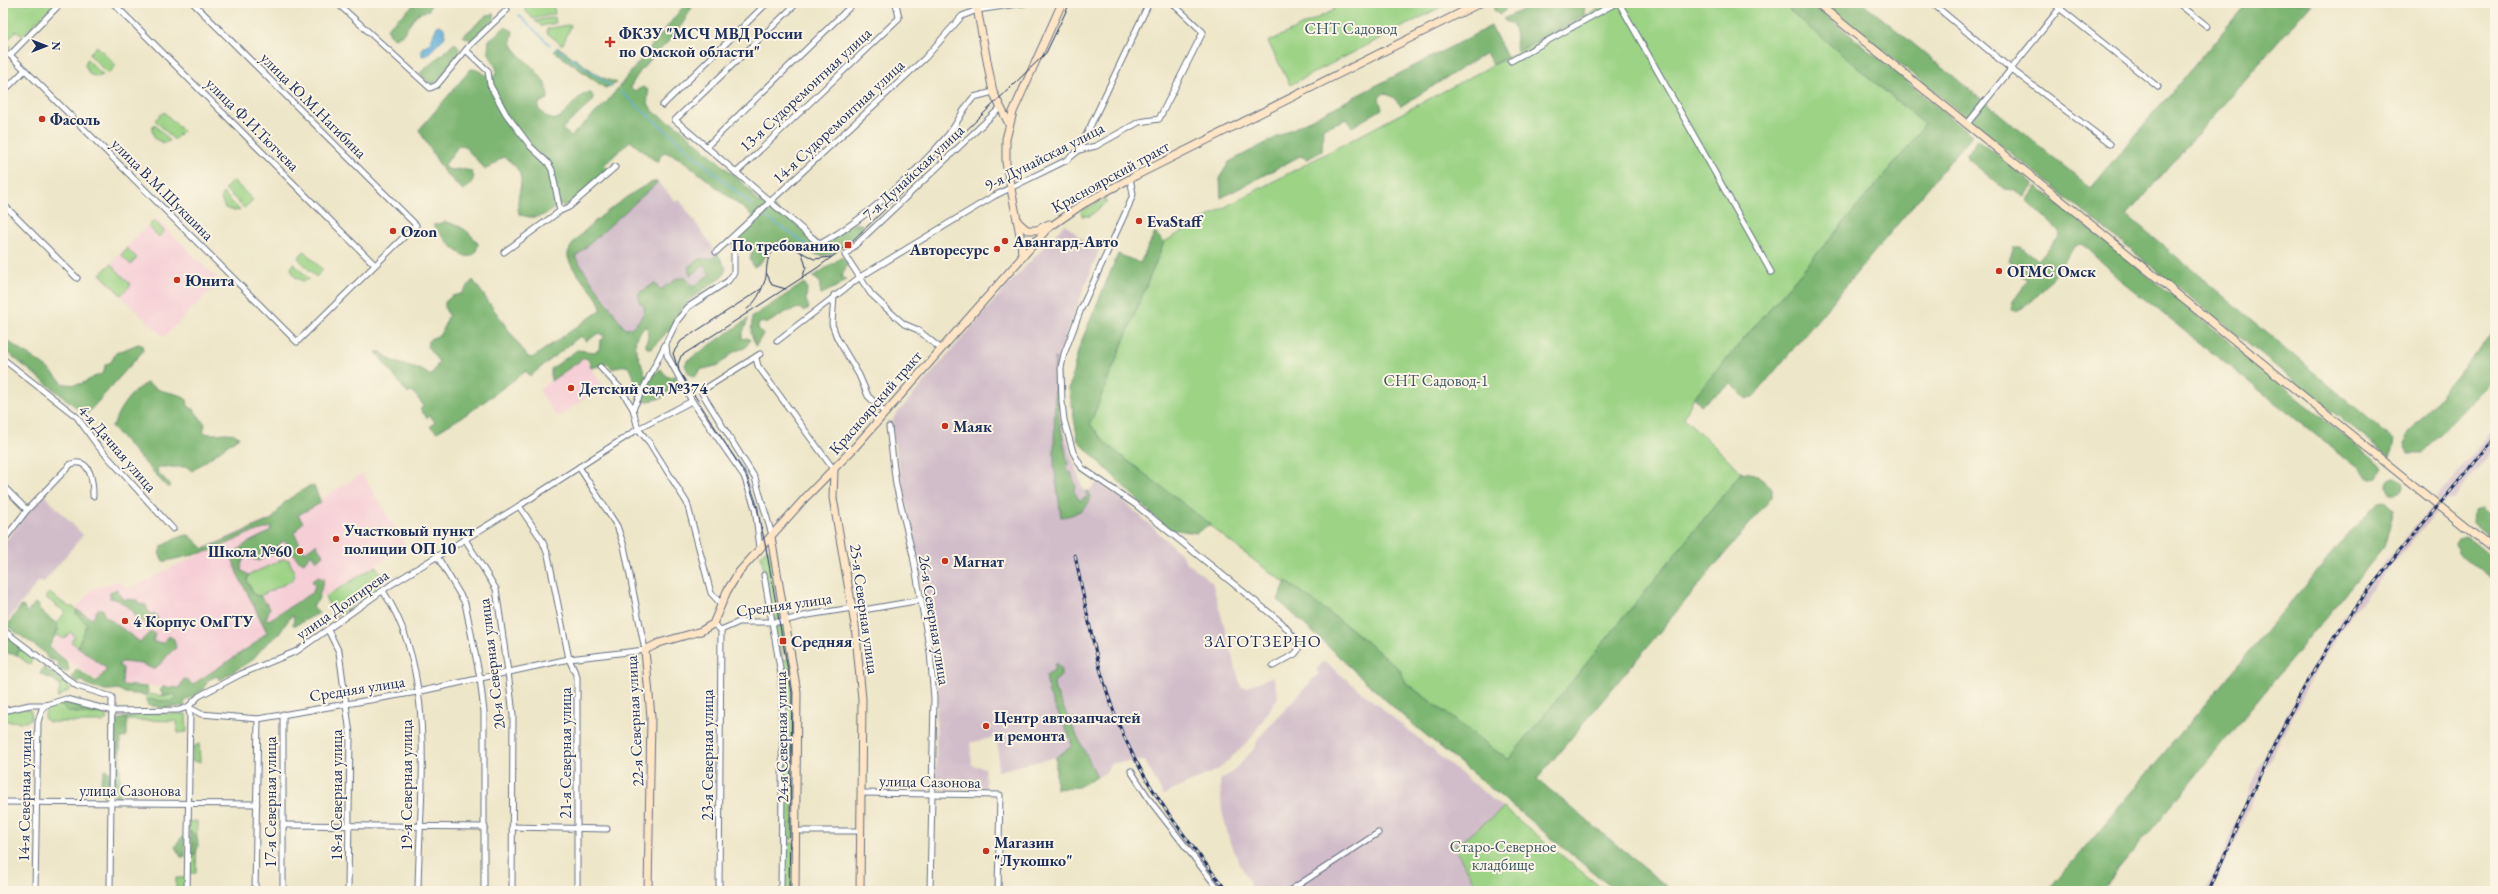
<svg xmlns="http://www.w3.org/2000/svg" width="2498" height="894" viewBox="0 0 2498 894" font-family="'EB Garamond',serif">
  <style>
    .built { fill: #f6cfd6 }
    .industrial { fill: #d1bdc9 }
    .green { fill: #9cd385; stroke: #5c8172 }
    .forest { fill: #7db572; stroke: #4c7268 }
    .water { fill: #60b0da; stroke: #3e709c }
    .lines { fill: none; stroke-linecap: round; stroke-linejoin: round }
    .stream { stroke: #60b0da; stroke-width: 1.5 }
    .street-casing { stroke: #646f83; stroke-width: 7 }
    .secondary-casing { stroke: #646f83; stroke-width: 9 }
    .street { stroke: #fff; stroke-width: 5 }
    .secondary { stroke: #fde5c5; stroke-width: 7 }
    .tram { stroke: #1b2f5e; stroke-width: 1 }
    .rail-casing { stroke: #1b2f5e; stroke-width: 3 }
    .rail { stroke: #fcf5e5; stroke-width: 1.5; stroke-dasharray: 4.5; stroke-linecap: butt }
    .poi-dot { fill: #c8321e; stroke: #fcf5e5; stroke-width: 1.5 }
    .labels { text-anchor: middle; stroke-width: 4; stroke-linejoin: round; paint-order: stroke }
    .park-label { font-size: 16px; fill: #3b5868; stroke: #fcf5e5 }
    .poi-label { font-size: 16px; font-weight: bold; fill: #1b2f5e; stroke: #fcf5e5; text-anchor: start }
    .street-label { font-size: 16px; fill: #1b2f5e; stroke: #fcf5e5 }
    .neighbourhood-label { font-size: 17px; letter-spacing: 1px; fill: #1b2f5e; stroke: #fcf5e5 }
  </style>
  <rect width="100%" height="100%" fill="#fcf5e5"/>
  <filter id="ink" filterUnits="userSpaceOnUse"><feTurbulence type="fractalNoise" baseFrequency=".025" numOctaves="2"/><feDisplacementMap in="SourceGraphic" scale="8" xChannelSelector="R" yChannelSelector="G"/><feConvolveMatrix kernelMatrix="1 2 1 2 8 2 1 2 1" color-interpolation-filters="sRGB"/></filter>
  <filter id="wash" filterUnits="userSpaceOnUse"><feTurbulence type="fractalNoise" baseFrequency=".012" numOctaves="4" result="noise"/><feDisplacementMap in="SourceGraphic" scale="16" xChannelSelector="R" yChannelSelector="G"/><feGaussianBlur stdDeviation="0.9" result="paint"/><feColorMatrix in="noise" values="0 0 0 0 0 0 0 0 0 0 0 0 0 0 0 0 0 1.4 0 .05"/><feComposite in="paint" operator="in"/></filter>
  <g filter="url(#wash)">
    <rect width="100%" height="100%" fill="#ede6c8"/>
    <!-- built -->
    <g class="built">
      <path d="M155,218L220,281L164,337L99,275Z"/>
      <path d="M584,358L603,386L557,417L539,389Z"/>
      <path d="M362,474L407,547L324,596L323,594L265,630L267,636L192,684L179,687L102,684L50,648L77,607L94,588L118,581L128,589L198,555L203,548L278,515L317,493L321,499Z"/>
    </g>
    <!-- industrial -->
    <g class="industrial">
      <path d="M658,182L676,202L679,199L728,269L630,337L575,257Z"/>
      <path d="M1065,224L1086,243L1099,251L1065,336L1059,363L1060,419L1081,485L1086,492L1098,483L1123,500L1182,555L1186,562L1212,582L1241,687H1247L1273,676L1278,697L1248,742L1219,769L1163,795L1145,761L1110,763L1107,772L1078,787L1056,789V757L998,771V747L995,737L970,743L972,765L985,768L986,788L936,789L937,672L928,616L891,425L895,416L1001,293Z"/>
      <path d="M2495,427V447L2454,499L2447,500L2443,504L2436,499Z"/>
      <path d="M43,494L83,535L43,583L39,581L6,622L3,621V544Z"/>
      <path d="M2431,507L2437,511L2368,593L2338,634L2308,685L2266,768L2213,891H2206L2266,753L2326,643L2358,596Z"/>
      <path d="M1324,661L1503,808L1454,847L1479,891H1253L1230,843L1222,811L1220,780L1232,772L1253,750L1260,736L1319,673L1316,670Z"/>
    </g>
    <!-- green -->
    <g class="green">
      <path d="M3,3H55L22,36L16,31L7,41L11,48H3Z"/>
      <path d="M553,3L555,14L533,19L524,9L527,5Z"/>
      <path d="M1332,3H1449L1290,85L1268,42L1334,10Z"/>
      <path d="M1610,3H1781L1924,124L1906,150L1694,397L1684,418L1742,472L1508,760L1406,683L1400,670L1351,629L1256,562L1106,444L1090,424L1164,242L1225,207Z"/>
      <path d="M555,17L556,23L542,26L535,21Z"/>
      <path d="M568,25L571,26L563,44H561L547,33V29Z"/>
      <path d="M97,46L116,65L108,74L89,54Z"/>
      <path d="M87,59L103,75L97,77L89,74L85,65Z"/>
      <path d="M164,112L183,131L174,140L155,120Z"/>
      <path d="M154,124L170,141L164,143L155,139L152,130Z"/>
      <path d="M233,180L253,200L244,208L225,189Z"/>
      <path d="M223,193L240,210L234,211L225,208L221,199Z"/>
      <path d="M1105,199L1107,202L1090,216H1082L1081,211Z"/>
      <path d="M154,220L164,231L159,237L148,226Z"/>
      <path d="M127,248L137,258L131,265L121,255Z"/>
      <path d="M304,251L323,270L316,277L298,258Z"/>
      <path d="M293,263L309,279L303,281L295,277L291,269Z"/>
      <path d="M111,264L131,285L121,295L100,274Z"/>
      <path d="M765,550L770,551L782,616L777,620L773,619L761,555Z"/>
      <path d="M283,559L289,560L295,574L293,580L260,596L254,595L247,581L249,575Z"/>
      <path d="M376,566L382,577L378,581L380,584L376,590L335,616L325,597Z"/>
      <path d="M49,593L69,607H73L77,610L76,614L87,624L78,647L71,642L75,636L70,632L64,639L56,634L58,630L57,624L65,612L45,597Z"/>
      <path d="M778,624L784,625L790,654L785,655L782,639H779L782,656H780L775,627Z"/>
      <path d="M24,650L32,657L30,665L17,655V651Z"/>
      <path d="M790,659L794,688L793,839H784L780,660Z"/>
      <path d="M64,682L71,689L57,698L60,689L59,685Z"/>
      <path d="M146,694L166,696L175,694L177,698L172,702L150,700L146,702Z"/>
      <path d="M55,705L63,706L68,712L89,714L103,712L107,719L102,722H49L44,718L47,707Z"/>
      <path d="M25,708L31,711V719L25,722L3,721V712Z"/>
      <path d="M152,713L186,714L187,732L178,733L177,721L129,720L123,718Z"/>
      <path d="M199,744L200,762L192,761L193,747Z"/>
      <path d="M1504,808L1605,891H1479L1454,847Z"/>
      <path d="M197,821L196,873H189V822Z"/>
      <path d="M785,842L794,843L793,891H784Z"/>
      <path d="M176,878H186L185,891H176Z"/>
    </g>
    <!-- forest -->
    <g class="forest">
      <path d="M416,3H431L429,10L417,14L403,34L395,38L390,35L387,28Z"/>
      <path d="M686,3H694C689,13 683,24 676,33C661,51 642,64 631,86L632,89L635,91L643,87L648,90C649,95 646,101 649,105C655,117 669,120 679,127L747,187L758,202L771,205L819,243L855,223L863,225C863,230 856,235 852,239C812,276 814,239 777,242C769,249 763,263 754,267L750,260C752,250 756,242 741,241C738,233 748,227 753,221V216L681,159L665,152L661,154L658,163L630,141L604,165L609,170L569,204L564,206L560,204C546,214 538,222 519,214C513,188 535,178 504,157C496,160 493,168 485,169L464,146L459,145L444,166L450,170L462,169L471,171L474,177L471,184L463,190L444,172L419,130L471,69C481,69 484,77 494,77L497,70L488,51L489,40L505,27L513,31L511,42L514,48C526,64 549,76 548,99L540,102L538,108C562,139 567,97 590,92L593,96V101L562,129L571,136L606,103Z"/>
      <path d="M1496,3H1515L1506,7L1504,12L1499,15L1494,10Z"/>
      <path d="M1537,3H1585L1584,15L1517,51C1515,44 1517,29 1512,25C1509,22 1506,23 1503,19Z"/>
      <path d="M1781,3H1811L1972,135L1753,397L1746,399L1731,384L1701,405L1694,397L1906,150L1924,124Z"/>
      <path d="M1824,3H1863L2091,188L2247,3H2312L2127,215L2394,440L2390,458Z"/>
      <path d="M494,14L495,19L472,41L463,36L487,15Z"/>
      <path d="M1491,26L1507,57L1493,64L1486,53L1401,106L1393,97L1384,93L1379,98L1382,109L1352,127L1347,119L1323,128L1322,151L1308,159L1300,156L1221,198L1220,177L1229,162Z"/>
      <path d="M455,43L459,48L460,57L434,84L428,83L420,73Z"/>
      <path d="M558,47L601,77L617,83L605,88L554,51Z"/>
      <path d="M1978,140L2034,184L2023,197L2013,190L2004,189L1968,159L1967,154Z"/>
      <path d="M653,182H658L575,257L625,329C634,329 640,320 644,312V306L639,302V293L655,283L660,290L678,278H686L693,287L710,274L704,266L690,275L688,267L699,259H711L718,254L725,268L724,275L687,302L669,330L652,348H647L646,345L648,336L647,326C624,339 642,359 645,376H651L661,369L667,377L675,376L678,384L662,398L640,403C632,394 640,354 613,369L607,364L591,368L588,359L584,358L551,381V369L577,350L594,352L599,350L600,341L605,337L599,333L586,341L583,337H579L530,376L526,371L470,412L437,432L430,427L435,422L430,416L427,418L420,409L424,406L412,391L408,394L376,352H381C398,369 412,362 431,376L439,362L427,346L430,339L440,335L449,315L445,309V302L452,296L461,294L473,280L527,356L532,358L601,310C601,294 570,273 568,256C565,239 637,187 653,182Z"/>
      <path d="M2037,186L2383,467L2376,478H2370L2123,282L2084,245L2080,244L2074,247C2057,268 2041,301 2016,311L2011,309L2013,301L2028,281L2012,267L2009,261L2014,247H2021L2038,261L2060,236L2059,231L2026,200Z"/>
      <path d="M445,222C460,225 470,231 478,244C472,277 442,235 433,225Z"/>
      <path d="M1155,233L1164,242L1090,424L1106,444L1210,524L1196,533L1178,530L1169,531L1078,441L1069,389L1079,347L1118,254L1140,263Z"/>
      <path d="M842,257L848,263L841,278L846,279L836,287L821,294L819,281L813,277Z"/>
      <path d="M804,283L807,287L806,300L809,308L803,311L799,308L786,312L766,324L763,322L758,324V328L763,334L756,346L751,334L752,317Z"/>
      <path d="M748,319L742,335V339L747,338L750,340L745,348L735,351L719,365L700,370L695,377L689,374L685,365L687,361Z"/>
      <path d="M2495,330V377L2422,453H2409L2405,445L2408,435Z"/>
      <path d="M3,336C9,344 33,357 43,365C51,370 57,378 64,384C81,385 80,385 94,377C101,374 105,374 105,365L111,362L116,353L138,344L142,345L143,351L86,415L3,349Z"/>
      <path d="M1055,358L1059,418L1068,465L1066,467L1068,473L1071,472L1076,488L1073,490L1080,501L1088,496L1085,492L1087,491L1091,496C1089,509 1073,516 1061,517L1054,465Z"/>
      <path d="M147,383L159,390L180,395L187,400L188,406L194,410L205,424L203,432C214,438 228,428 239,437L192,471L187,467H157L158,473L171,485L168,488L111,426L114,424C117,410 134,388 147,383Z"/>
      <path d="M1742,472L1755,474L1772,488V497L1537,779L1672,891H1616L1404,717L1278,600L1286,581L1351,629L1400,670L1406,683L1508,760Z"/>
      <circle cx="2395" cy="486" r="8"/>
      <path d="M309,486H314L321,503L298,515L303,522L294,533L305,552L316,544L323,555L316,561L311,554L304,563L297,559L285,541L280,543L274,554L265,556L259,561L246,557L242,562L241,570L249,575L247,581L254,595L260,596L270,608L266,619L269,620L313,592L315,586L312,581L318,577L324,579L318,600L313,606L319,613L296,625H293L294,616H291L279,634L265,645L252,660L220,680L217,676L208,680L203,690L185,701L184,706L165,708L147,705L149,699L172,702L177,698L175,694L166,696L162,694L160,690L163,687L179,688L184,679L188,680L192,685L254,644L267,632L237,573L232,557C244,541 254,541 270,531L271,527L248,534L214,550L166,561H163L159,553L162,546C171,541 180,535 189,535L204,549L272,519C277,514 279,509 284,503C290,497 301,492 309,486Z"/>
      <path d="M2382,500L2387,501L2394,510L2384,547L2101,891H2048L2343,540L2378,502Z"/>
      <path d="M2482,508L2495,519V541L2473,523L2474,510Z"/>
      <path d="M2467,537L2495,560V582L2458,552L2455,544L2458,539Z"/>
      <path d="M117,589L122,599L137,600L139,604L146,605L149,614H155L158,619L157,625L149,626L134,616V612L118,600L110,598V592Z"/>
      <path d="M35,603L39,605V610L57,624L58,630L49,647L66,661L69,669L67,672L60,671L57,661L48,659L44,652L7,626L21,606L24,607L27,613Z"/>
      <path d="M98,609H103L104,615L140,642L151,631L155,634L153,642L163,643L169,636L174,639L176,648C166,654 164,664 153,669L142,664L122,662L118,665L123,668L122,685L147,687L148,692L145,695L125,693L118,689C103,692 94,689 82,681L75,684L72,677L77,669L96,683L107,669L78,647L87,624L76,614L77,610L92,619Z"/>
      <path d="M3,633H5L24,650L17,651V655L6,653L3,647Z"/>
      <path d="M1057,663L1061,669V676L1054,682L1055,690L1097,777L1078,787L1056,789V757L1071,747V740L1049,694L1046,675L1056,669L1054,665Z"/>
      <path d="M43,668H45L64,682L59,685L54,680L40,674Z"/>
      <path d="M66,701L101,710L103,712L89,714L68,712L63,706L55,705Z"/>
      <path d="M123,718L127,719V736L120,739V796L117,799L114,797L113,726L114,721Z"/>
      <path d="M105,769L109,772V797L106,798L103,797L101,781Z"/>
      <path d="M190,831L196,835C199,843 199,851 192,857L189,854L193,845Z"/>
      <path d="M184,837L185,857H181L175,847L180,839Z"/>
    </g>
    <!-- water -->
    <path class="water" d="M440,25L444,28L445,37L427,55L422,56V48L430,43L437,26Z"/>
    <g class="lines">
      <!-- stream -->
      <g class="stream">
        <path d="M519,15L550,45"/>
        <path d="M556,48L611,86"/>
        <path d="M621,92L753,206"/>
        <path d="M766,217L814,249"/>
      </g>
    </g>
  </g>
  <g filter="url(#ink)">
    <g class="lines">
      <!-- street casing -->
      <g class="street-casing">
        <g id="street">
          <path d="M113,3L374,264"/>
          <path d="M337,3L430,88L437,85L470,45L507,10"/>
          <path d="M797,3L675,120L816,241L822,243C867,218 915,174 948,135C958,123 963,108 974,97L993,92"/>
          <path d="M1619,3L1771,272"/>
          <path d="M1932,3L2011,69L2110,144"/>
          <path d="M2053,3L2158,87"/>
          <path d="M2178,3L2207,26"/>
          <path d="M467,51L488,71L490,85L506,114L531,147L548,163L552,170L560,211"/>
          <path d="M3,55H10L61,3"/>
          <path d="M10,55L297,342L416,225L193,3"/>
          <path d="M1511,61L1616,3"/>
          <path d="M3,92L25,70"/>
          <path d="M663,105L767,3"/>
          <path d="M1967,124L2064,3"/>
          <path d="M706,147L854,3"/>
          <path d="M1079,150L1149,3"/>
          <path d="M736,173L899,18L896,3"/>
          <path d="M1130,178L1133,194L1129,205L1081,309L1064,354L1061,368L1062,402L1064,420L1073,452L1082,468L1136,505L1282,623L1297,641L1298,650L1295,654L1273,666"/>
          <path d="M3,204L77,278"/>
          <path d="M504,252L560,211L569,207L615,167"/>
          <path d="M716,252L925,58L962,16L977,10L1025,3"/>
          <path d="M834,295L832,324L837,338L859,375L868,396L885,413"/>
          <path d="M777,341L860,277L994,196L1067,160L1079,150L1096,146L1139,122L1159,119L1203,32L1172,3"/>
          <path d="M666,345L667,355L692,401L744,476L755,508L760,548"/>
          <path d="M941,349L918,330L904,324L887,309L871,294L845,255L1000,108"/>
          <path d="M760,354L703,390L702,393L755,478L772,535"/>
          <path d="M756,358L758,366L834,470"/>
          <path d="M3,359L77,417L97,445L173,529"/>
          <path d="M600,367L620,388L633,409L638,429L649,442L687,503L711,593L721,604"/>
          <path d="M633,409L677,321L688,307L728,281L734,273V236"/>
          <path d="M889,427L896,485L913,556L930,652L934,698L930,891"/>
          <path d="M3,486L27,510"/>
          <path d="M519,506L542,540L548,555L569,659L577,677V891"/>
          <path d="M465,539L496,589L508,672L513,715L512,891"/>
          <path d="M3,541L27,510L71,464C91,457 93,482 93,496"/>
          <path d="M437,556L465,603L480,678L484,712V891"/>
          <path d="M764,575L783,686L781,891"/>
          <path d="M383,591C439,673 419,797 418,891"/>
          <path d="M852,612L921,600"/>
          <path d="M713,624L721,630L719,891"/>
          <path d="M3,630L77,686L112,697L110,891"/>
          <path d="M328,630L339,652L350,734L348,891"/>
          <path d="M721,630L739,622H779L808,615L852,608"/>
          <path d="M188,707L201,714L258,719L417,692L569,659L645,650L624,546L617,526L579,467"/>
          <path d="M3,711L30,705H46L66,699L113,711L179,710L188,707L199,696L241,674L297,651L392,584L519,506L638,429L692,401"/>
          <path d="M1131,771L1151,802L1220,891"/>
          <path d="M861,793L1000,795L998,891"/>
          <path d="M3,802L257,804"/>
          <path d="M283,825L485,827"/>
          <path d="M512,827L607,829"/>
          <path d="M801,831H860"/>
          <path d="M35,891L38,722L42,709L46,705"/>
          <path d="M187,891L190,715L188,707"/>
          <path d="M255,891L258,719"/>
          <path d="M283,891V714"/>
          <path d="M1289,891L1378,833"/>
        </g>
      </g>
      <!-- secondary casing -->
      <g class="secondary-casing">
        <g id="secondary">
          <path d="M976,3L993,92L1009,124"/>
          <path d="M1817,3L2495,551"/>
          <path d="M1018,222L1027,230H1037L1049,224"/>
          <path d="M1022,256L1021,240L1006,163V139L1013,112L1062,3"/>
          <path d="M834,470L833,498L855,625L862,699L860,891"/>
          <path d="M771,537L797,692L795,891"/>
          <path d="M648,891L651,717L645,650L659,643L701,631L713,624L727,591L739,572L806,497L855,447L1047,229L1083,204L1135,176L1480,3"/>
        </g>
      </g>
      <!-- street -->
      <use href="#street" class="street"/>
      <!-- secondary -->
      <use href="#secondary" class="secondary"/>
      <!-- tram -->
      <g class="tram">
        <path d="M801,252L814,259L831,257"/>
        <path d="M767,274L772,285L786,289"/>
        <path d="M747,309C756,302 760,294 764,283C767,277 766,271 767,265C769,246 788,242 802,253L806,267L802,278"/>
        <path d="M677,366L673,353L681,341L761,289"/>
        <path d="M789,891L792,693L766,548L757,508L746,476L679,371L678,364L681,356L817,268L848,245L1046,53L1070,3"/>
      </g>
      <!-- rail casing -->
      <g class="rail-casing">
        <g id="rail">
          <path d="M1075,555C1089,622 1100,692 1132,753C1157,803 1193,847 1227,891"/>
          <path d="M2209,891C2250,797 2289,700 2349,616C2394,554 2447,497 2495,438"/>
        </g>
      </g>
      <!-- rail -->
      <use href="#rail" class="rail"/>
    </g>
  </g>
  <!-- markers -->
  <g class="poi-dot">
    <path d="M608 36h4v4h4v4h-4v4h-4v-4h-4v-4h4z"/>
    <circle cx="42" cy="119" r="4"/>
    <circle cx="1139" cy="221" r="4"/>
    <circle cx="393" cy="231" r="4"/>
    <circle cx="1005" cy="241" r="4"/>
    <rect x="844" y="241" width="8" height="8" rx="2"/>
    <circle cx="997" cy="249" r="4"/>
    <circle cx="1999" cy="271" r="4"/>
    <circle cx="177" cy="280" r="4"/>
    <circle cx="571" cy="388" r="4"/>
    <circle cx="945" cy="426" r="4"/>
    <circle cx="336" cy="539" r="4"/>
    <circle cx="300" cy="551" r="4"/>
    <circle cx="945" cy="561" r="4"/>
    <circle cx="125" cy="621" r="4"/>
    <rect x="779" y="637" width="8" height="8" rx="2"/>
    <circle cx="986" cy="726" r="4"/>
    <circle cx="986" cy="851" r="4"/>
  </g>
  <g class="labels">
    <!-- park labels -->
    <g class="park-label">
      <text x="1351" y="34">СНТ Садовод</text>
      <text x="1436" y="386">СНТ Садовод-1</text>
      <text x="1503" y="852">Старо-Северное<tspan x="1503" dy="18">кладбище</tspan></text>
    </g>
    <!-- poi labels -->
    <g class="poi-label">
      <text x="619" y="39">ФКЗУ "МСЧ МВД России<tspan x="619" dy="18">по Омской области"</tspan></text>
      <text x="50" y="125">Фасоль</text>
      <text x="1147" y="227">EvaStaff</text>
      <text x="401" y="237">Ozon</text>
      <text x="1013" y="247">Авангард-Авто</text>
      <text x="840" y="251" text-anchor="end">По требованию</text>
      <text x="989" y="255" text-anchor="end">Авторесурс</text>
      <text x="2007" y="277">ОГМС Омск</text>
      <text x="185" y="286">Юнита</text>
      <text x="579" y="394">Детский сад №374</text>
      <text x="953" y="432">Маяк</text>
      <text x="344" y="536">Участковый пункт<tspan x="344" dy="18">полиции ОП 10</tspan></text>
      <text x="292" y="557" text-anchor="end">Школа №60</text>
      <text x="953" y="567">Магнат</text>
      <text x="133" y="627">4 Корпус ОмГТУ</text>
      <text x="791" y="647">Средняя</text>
      <text x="994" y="723">Центр автозапчастей<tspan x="994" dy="18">и ремонта</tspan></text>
      <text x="994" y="848">Магазин<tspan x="994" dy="18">"Лукошко"</tspan></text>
    </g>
    <!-- street labels -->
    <g class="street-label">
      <text transform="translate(805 89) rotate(-43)" y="6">13-я Судоремонтная улица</text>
      <text transform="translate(314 105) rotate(45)" y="6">улица Ю.М.Нагибина</text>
      <text transform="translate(838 121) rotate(-43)" y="6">14-я Судоремонтная улица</text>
      <text transform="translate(253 124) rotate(45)" y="6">улица Ф.И.Тютчева</text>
      <text transform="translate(1044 156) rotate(-27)" y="6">9-я Дунайская улица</text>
      <text transform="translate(913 172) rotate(-43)" y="6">7-я Дунайская улица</text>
      <text transform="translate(1110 176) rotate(-29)" y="6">Красноярский тракт</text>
      <text transform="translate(163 189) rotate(45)" y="6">улица В.М.Шукшина</text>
      <text transform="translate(875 402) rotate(-49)" y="6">Красноярский тракт</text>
      <text transform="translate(118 448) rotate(49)" y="6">4-я Дачная улица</text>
      <text transform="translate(342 604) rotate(-35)" y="6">улица Долгирева</text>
      <text transform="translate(784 604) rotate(-8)" y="6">Средняя улица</text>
      <text transform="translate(865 609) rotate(82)" y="6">25-я Северная улица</text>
      <text transform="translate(935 620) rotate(81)" y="6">26-я Северная улица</text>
      <text transform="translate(491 664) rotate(-97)" y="6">20-я Северная улица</text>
      <text transform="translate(357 688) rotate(-9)" y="6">Средняя улица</text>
      <text transform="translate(634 721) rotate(-93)" y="6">22-я Северная улица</text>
      <text transform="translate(781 737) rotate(-91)" y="6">24-я Северная улица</text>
      <text transform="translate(565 753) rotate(-90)" y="6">21-я Северная улица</text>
      <text transform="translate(707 755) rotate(-90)" y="6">23-я Северная улица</text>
      <text transform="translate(930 781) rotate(1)" y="6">улица Сазонова</text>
      <text transform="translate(406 785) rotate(-90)" y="6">19-я Северная улица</text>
      <text x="130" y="796">улица Сазонова</text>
      <text transform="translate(336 795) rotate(-90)" y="6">18-я Северная улица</text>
      <text transform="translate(24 796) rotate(-89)" y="6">14-я Северная улица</text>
      <text transform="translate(270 802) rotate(-90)" y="6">17-я Северная улица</text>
    </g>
    <!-- neighbourhood labels -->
    <g class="neighbourhood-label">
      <text x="1263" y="647">ЗАГОТЗЕРНО</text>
    </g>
  </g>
  <!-- margin -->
  <rect width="2498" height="894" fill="none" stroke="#fcf5e5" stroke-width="16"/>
  <!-- north arrow -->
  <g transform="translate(46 46) rotate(90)" stroke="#fcf5e5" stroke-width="3" paint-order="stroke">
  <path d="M0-3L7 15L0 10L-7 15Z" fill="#1b2f5e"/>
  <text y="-6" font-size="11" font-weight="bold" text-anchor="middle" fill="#1b2f5e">N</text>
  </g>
</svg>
